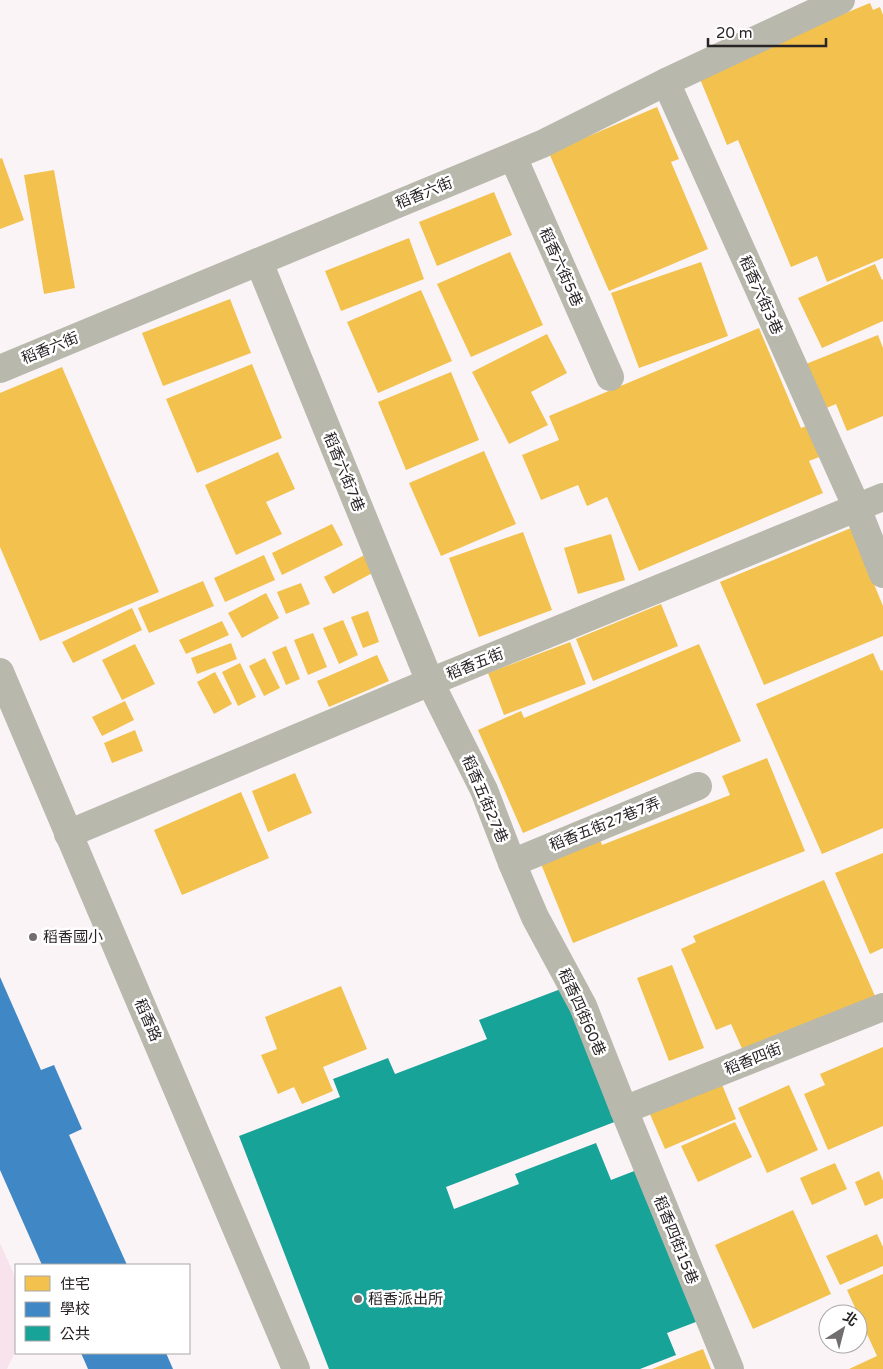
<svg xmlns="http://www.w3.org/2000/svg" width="883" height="1369" viewBox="0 0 883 1369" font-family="'Varela Round','Noto Sans TC',sans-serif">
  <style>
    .green { fill: #f8e3ec }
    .homes { fill: #f2c14e }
    .schools { fill: #3f88c5 }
    .public { fill: #17a398 }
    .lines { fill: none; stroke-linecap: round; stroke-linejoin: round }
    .minor { stroke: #b8b9ac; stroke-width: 28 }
    .poi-dot { fill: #726d6f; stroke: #fff; stroke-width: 2 }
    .labels { text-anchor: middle; stroke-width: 5; stroke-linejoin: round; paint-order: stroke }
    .street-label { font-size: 15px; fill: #292426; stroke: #fff }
    .poi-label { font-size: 15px; fill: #292426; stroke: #fff; text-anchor: start }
  </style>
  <rect width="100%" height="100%" fill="#fbf4f7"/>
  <!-- green -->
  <path class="green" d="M0,1243L16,1279V1350L7,1369H0Z"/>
  <!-- homes -->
  <g class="homes">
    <path d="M870,3L873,10L880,7L883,15V258L827,282L817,256L791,267L738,140L727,145L698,74Z"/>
    <path d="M657,107L679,159L671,162L708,249L609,291L549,153Z"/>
    <path d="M2,158L24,220L0,229V159Z"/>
    <path d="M54,170L75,288L44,294L24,175Z"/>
    <path d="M494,192L512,235L437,266L419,222Z"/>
    <path d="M409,238L424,279L341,311L325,271Z"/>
    <path d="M510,252L543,325L471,357L437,284Z"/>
    <path d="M701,262L728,336L639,368L611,293Z"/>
    <path d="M875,264L882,280L883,279V321L822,348L798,298Z"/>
    <path d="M421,290L452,361L378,393L347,322Z"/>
    <path d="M230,299L251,353L163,386L142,333Z"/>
    <path d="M759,328L801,428L809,425L822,456L809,461L823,493L639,571L607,497L587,506L578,485L541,500L522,455L559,440L549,416Z"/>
    <path d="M547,334L567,373L531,392L548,425L509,444L472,372Z"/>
    <path d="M878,335L883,348V416L847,431L836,404L824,409L806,364Z"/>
    <path d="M252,364L282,438L197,473L166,399Z"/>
    <path d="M62,367L159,592L40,641L0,547V393Z"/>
    <path d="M451,372L479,440L406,470L378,402Z"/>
    <path d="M484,451L516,524L441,556L409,483Z"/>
    <path d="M278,452L295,489L266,502L282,534L236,555L205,485Z"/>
    <path d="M332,524L343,545L282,575L272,553Z"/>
    <path d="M851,528L883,606V636L764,685L720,582Z"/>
    <path d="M523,532L552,610L479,637L449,558Z"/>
    <path d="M611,534L625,580L578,594L564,548Z"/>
    <path d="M368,553L378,570L333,594L324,577Z"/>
    <path d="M264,555L275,580L225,602L214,578Z"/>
    <path d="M203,581L214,606L149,633L138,608Z"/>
    <path d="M301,583L310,604L286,614L277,592Z"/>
    <path d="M266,593L279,618L242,638L228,613Z"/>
    <path d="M661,604L678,646L593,681L576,639Z"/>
    <path d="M132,608L142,630L73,663L62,642Z"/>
    <path d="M368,611L379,642L363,648L351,617Z"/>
    <path d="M343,620L358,655L339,664L323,628Z"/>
    <path d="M222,621L229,635L186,654L179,640Z"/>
    <path d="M313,633L327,667L308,675L294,640Z"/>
    <path d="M570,642L586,684L504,715L488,673Z"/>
    <path d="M231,643L237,659L197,674L191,658Z"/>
    <path d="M135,644L155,684L122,700L102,660Z"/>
    <path d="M699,644L741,741L523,833L478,730L521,711L524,718Z"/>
    <path d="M286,646L300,679L286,685L272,652Z"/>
    <path d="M873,653L881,671L883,670V828L822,854L756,704Z"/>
    <path d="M377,655L389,681L329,707L317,681Z"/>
    <path d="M265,658L280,688L264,696L249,666Z"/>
    <path d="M240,663L256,697L238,706L222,672Z"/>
    <path d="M215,672L232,704L214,714L197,682Z"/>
    <path d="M125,701L134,720L102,736L92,717Z"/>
    <path d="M135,730L143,751L112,763L104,743Z"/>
    <path d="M767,758L805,851L573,943L539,859L599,836L602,845L730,795L722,776Z"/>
    <path d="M295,773L312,813L268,832L252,791Z"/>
    <path d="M241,792L269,858L182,895L154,830Z"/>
    <path d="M883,853V948L870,954L835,873Z"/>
    <path d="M824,880L875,996L744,1053L731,1024L716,1030L681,949L696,942L693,936Z"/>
    <path d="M672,965L704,1048L669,1061L637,978Z"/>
    <path d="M341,986L367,1049L323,1067L333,1091L302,1104L294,1087L278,1094L261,1055L277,1049L265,1017Z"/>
    <path d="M883,1047V1126L828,1150L804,1094L825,1085L820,1074Z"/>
    <path d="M721,1082L736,1119L665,1149L649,1112Z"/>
    <path d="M789,1085L818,1150L767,1173L738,1108Z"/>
    <path d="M735,1122L752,1157L698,1182L681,1146Z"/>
    <path d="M835,1163L847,1189L812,1205L800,1178Z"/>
    <path d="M879,1171L883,1181V1198L865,1206L855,1182Z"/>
    <path d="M793,1210L831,1294L753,1329L715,1245Z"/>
    <path d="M877,1234L883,1247V1266L840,1285L826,1256Z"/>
    <path d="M883,1274V1369H849L877,1356L847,1290Z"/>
    <path d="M703,1349L711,1369H652Z"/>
  </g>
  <!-- schools -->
  <g class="schools">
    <path d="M0,977L41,1070L54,1065L82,1129L69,1135L127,1265H42L0,1170Z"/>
    <path d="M81,1353H166L173,1369H88Z"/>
  </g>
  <!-- public -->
  <path class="public" d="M566,987L617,1121L446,1187L454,1209L519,1184L515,1174L596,1143L611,1180L642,1168L701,1320L667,1333L676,1355L640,1369H329L239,1136L340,1097L333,1079L388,1058L395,1074L487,1039L479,1020Z"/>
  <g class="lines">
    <!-- minor -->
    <g class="minor">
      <path d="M666,82L857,508L883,574"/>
      <path d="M513,157L610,377"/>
      <path d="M259,262L430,682L484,790L512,863L535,917L583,1006L624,1110L730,1369"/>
      <path d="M0,369L542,144L666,82L841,0"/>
      <path d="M0,672L296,1369"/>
      <path d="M68,834L430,682L883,497"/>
      <path d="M512,863L698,786"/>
      <path d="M624,1110L883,1007"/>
    </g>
  </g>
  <!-- markers -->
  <g class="poi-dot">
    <circle cx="33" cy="937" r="5"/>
    <circle cx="358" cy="1299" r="5"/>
  </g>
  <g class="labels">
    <!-- street labels -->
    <g class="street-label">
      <text transform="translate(424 193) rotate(-22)" y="5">稻香六街</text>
      <text transform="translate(561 267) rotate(66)" y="5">稻香六街5巷</text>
      <text transform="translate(761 295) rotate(66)" y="5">稻香六街3巷</text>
      <text transform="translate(50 348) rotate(-22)" y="5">稻香六街</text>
      <text transform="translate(344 472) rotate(68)" y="5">稻香六街7巷</text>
      <text transform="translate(475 664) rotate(-22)" y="5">稻香五街</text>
      <text transform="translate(485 799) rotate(67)" y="5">稻香五街27巷</text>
      <text transform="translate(605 824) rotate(-22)" y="5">稻香五街27巷7弄</text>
      <text transform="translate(582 1012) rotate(66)" y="5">稻香四街60巷</text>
      <text transform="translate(148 1020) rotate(67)" y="5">稻香路</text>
      <text transform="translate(753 1059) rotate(-22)" y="5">稻香四街</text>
      <text transform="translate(676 1240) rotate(68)" y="5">稻香四街15巷</text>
    </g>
    <!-- poi labels -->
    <g class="poi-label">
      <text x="43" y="942">稻香國小</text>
      <text x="368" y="1304">稻香派出所</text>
    </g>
  </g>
  <!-- legend -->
  <rect x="15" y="1264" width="175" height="90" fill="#ffffff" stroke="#a9a7a8"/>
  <rect x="25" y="1276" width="25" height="15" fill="#f2c14e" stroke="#a9a7a8"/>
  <text x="60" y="1289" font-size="15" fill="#292426">住宅</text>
  <rect x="25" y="1302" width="25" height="15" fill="#3f88c5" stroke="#a9a7a8"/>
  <text x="60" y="1314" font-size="15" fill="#292426">學校</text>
  <rect x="25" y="1326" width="25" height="15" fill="#17a398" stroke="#a9a7a8"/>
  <text x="60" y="1339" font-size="15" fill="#292426">公共</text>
  <!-- north arrow -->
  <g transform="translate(843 1329) rotate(36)"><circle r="24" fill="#ffffff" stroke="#a9a7a8"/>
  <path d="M0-4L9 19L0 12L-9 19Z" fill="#726d6f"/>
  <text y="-8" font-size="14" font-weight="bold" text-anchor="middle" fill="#292426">北</text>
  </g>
  <!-- scale -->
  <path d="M708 38v8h118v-8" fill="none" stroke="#292426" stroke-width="2.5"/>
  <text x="716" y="38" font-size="15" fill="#292426" stroke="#ffffff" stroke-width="4" paint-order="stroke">20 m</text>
</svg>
